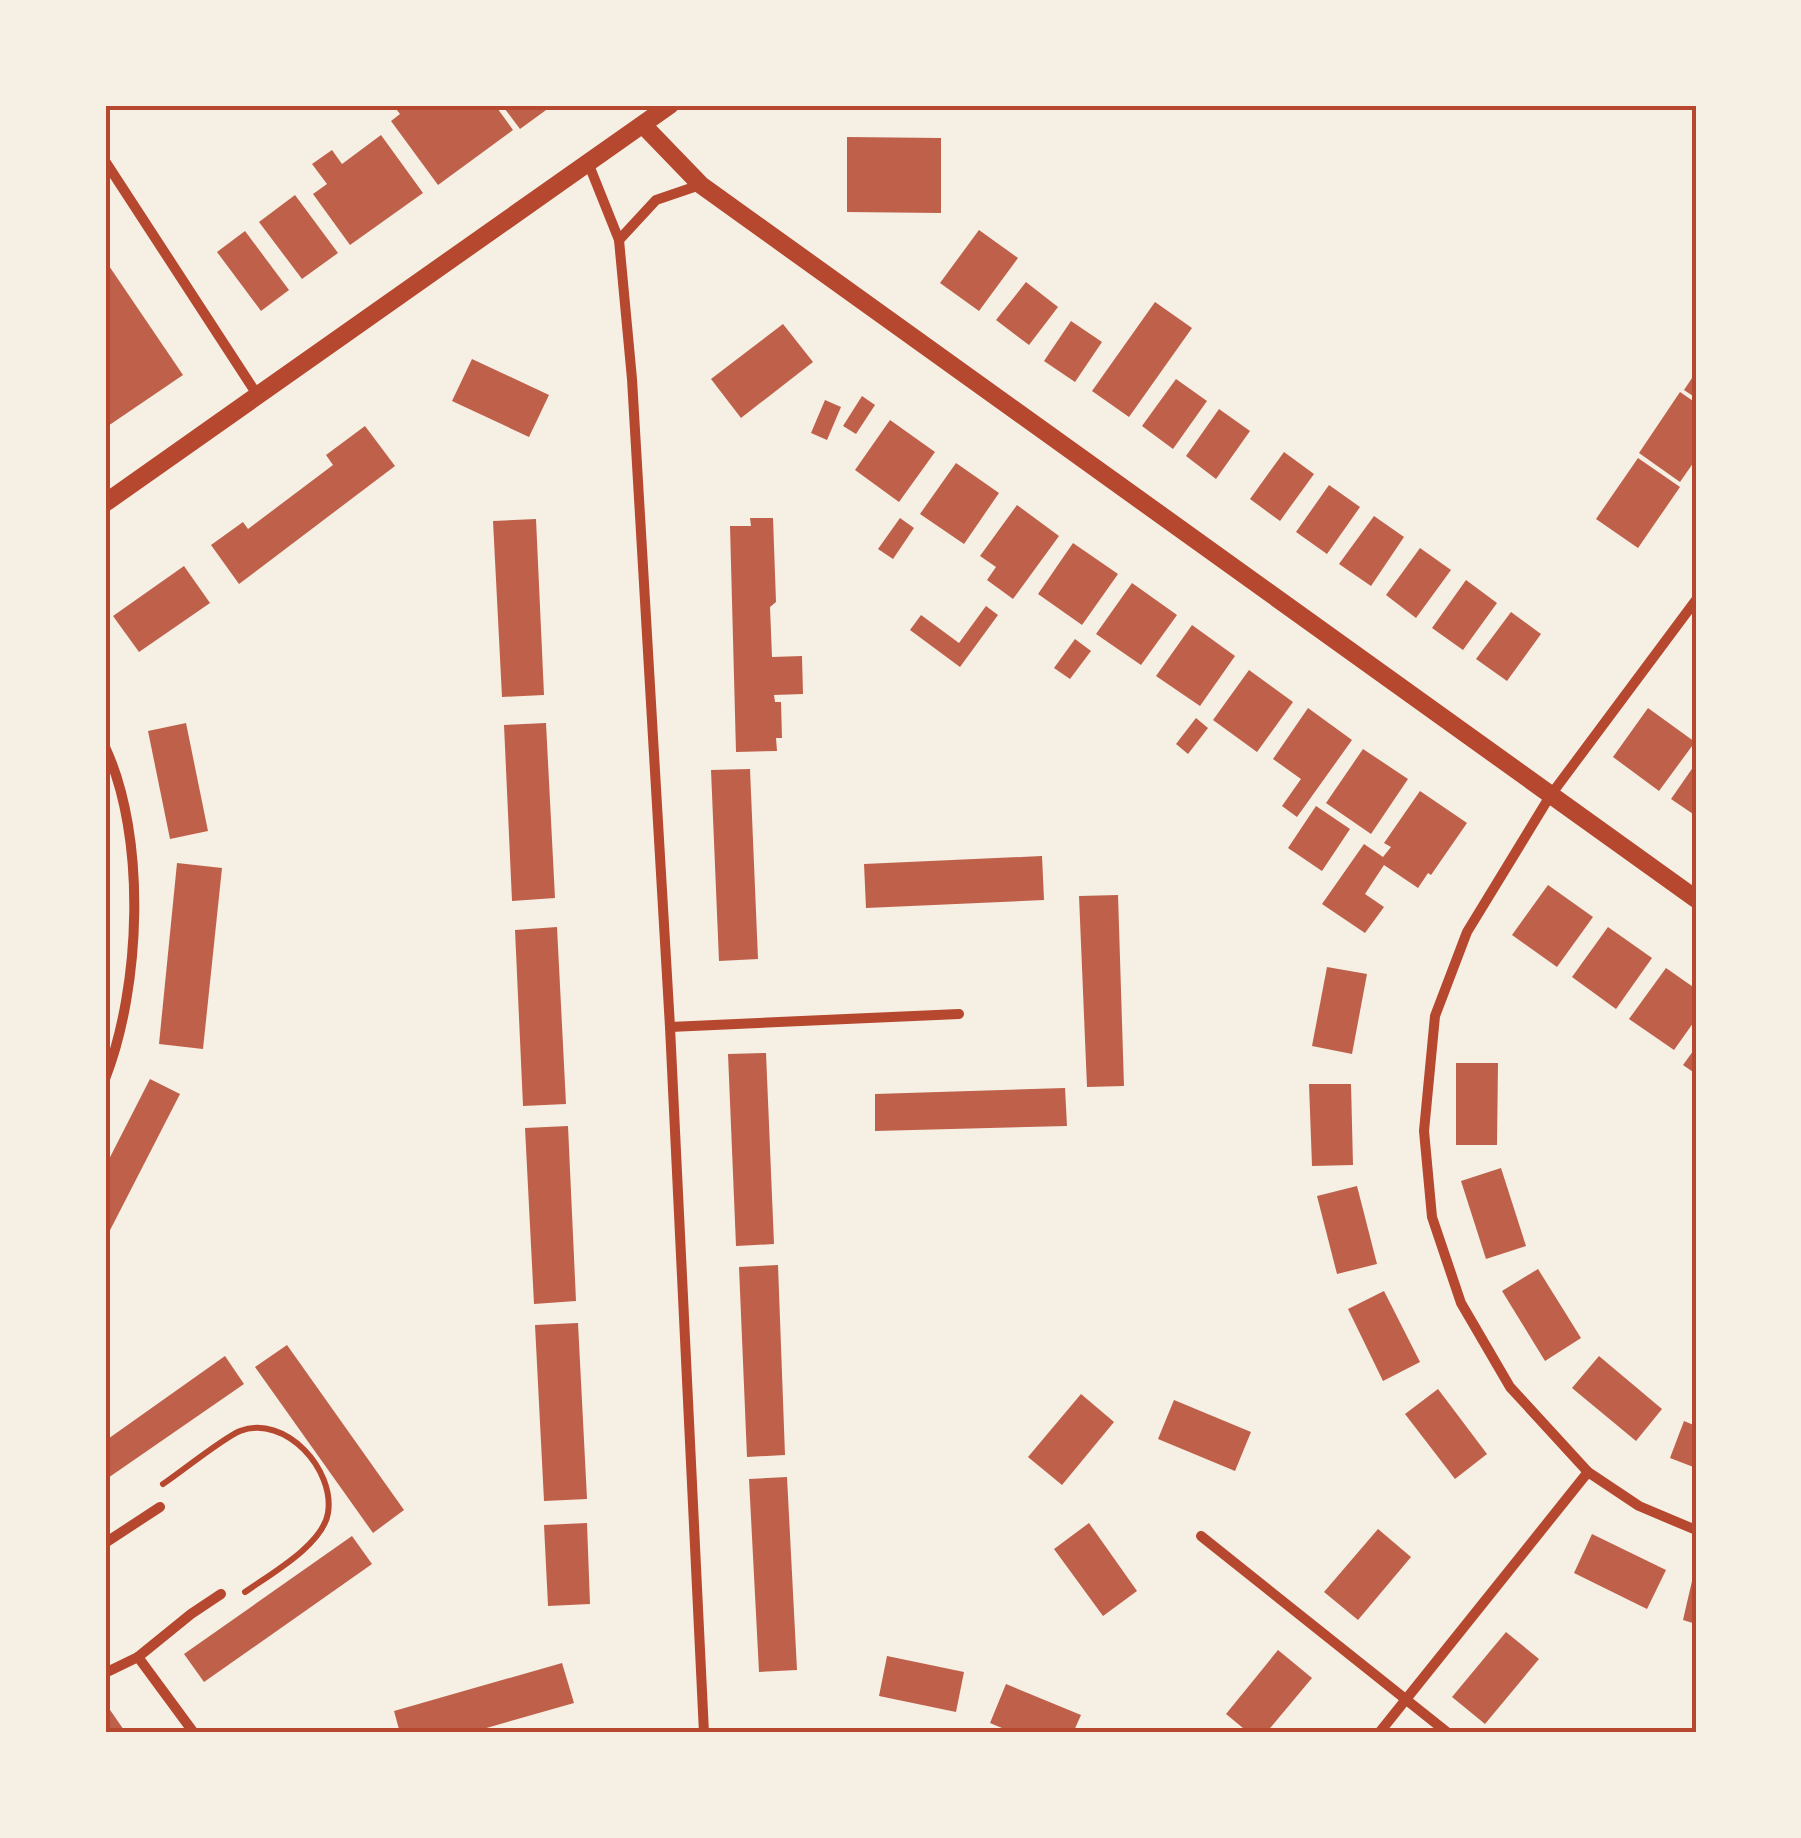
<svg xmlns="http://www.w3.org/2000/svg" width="1801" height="1838" viewBox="0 0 1801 1838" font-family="'Public Sans',sans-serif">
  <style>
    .building { fill: #bf614a }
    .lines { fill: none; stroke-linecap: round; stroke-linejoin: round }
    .path { stroke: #b5482f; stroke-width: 6 }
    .minor { stroke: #b5482f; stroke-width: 10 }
    .tertiary { stroke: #b5482f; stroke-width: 18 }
    .neatline { fill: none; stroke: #b5482f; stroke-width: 4 }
  </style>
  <rect width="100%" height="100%" fill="#f6efe4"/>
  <!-- building -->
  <g class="building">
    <path d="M393,105H495L513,130L438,185L391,121L400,114Z"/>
    <path d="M502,105H553L520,129Z"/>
    <path d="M381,135L423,193L350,245L313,194L327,184L312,164L332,150L342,164Z"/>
    <path d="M847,137L941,138V213L847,212Z"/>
    <path d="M295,195L338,253L302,279L259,222Z"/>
    <path d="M979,230L1018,258L979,311L940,283Z"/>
    <path d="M245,231L289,290L261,311L217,252Z"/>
    <path d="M105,260L183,375L105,428Z"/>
    <path d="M1026,282L1058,307L1029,345L996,320Z"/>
    <path d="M1155,302L1192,328L1129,417L1092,391Z"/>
    <path d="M1071,321L1102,342L1075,382L1044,361Z"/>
    <path d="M783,324L813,362L741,418L711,379Z"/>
    <path d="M472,359L549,395L529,437L452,401Z"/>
    <path d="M1696,372V398L1684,390Z"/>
    <path d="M1176,379L1207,401L1173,449L1142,426Z"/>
    <path d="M1680,392L1696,403V459L1680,482L1639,453Z"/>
    <path d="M862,396L875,405L856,434L843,426Z"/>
    <path d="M825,400L841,407L827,440L811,433Z"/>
    <path d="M1219,409L1250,431L1216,479L1186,456Z"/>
    <path d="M890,420L935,452L899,502L855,470Z"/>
    <path d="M365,426L395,466L239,584L211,545L243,522L248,529L333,465L326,455Z"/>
    <path d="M1284,452L1314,474L1280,521L1250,499Z"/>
    <path d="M1638,458L1680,487L1638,548L1596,519Z"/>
    <path d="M956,463L999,493L964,544L920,514Z"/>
    <path d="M1329,485L1360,507L1327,554L1296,532Z"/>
    <path d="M1017,505L1059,536L1013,599L987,580L996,567L980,556Z"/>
    <path d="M1374,516L1404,537L1371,586L1339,564Z"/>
    <path d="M750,518H773L776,602L770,607L772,657L802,656L803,694L774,695L775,702H781L782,738H776L777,751L736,752L730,526H751Z"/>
    <path d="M900,518L914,528L893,559L878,549Z"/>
    <path d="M536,519L544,695L502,697L493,521Z"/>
    <path d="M1073,543L1118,574L1082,625L1038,594Z"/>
    <path d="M1420,548L1451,570L1416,618L1386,595Z"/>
    <path d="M184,566L210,603L139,652L113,616Z"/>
    <path d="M1466,580L1497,603L1463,650L1432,628Z"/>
    <path d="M1132,583L1177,615L1141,665L1096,634Z"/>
    <path d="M986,606L998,615L960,667L910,630L921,615L959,643Z"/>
    <path d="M1511,612L1541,634L1507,681L1476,659Z"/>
    <path d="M1192,625L1235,656L1200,706L1156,676Z"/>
    <path d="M1075,639L1091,651L1070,679L1054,668Z"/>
    <path d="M1249,670L1293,702L1257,752L1213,720Z"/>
    <path d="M1308,708L1352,740L1297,817L1282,806L1301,779L1273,759Z"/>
    <path d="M1648,708L1695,742L1659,791L1613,757Z"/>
    <path d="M1196,718L1208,728L1188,754L1176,744Z"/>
    <path d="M186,723L208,831L170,839L148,731Z"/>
    <path d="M546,723L555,898L512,901L504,725Z"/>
    <path d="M1363,749L1408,779L1371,834L1326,803Z"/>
    <path d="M1696,763V816L1671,799Z"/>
    <path d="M750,769L758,959L719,961L711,770Z"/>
    <path d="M1420,791L1467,823L1431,875L1428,873L1418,888L1384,865L1365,894L1384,907L1365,933L1322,904L1364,844L1383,857L1391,847L1384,843Z"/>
    <path d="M1316,806L1350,829L1322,871L1288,848Z"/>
    <path d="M1042,856L1044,900L866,908L864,864Z"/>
    <path d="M177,863L222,868L203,1049L159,1044Z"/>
    <path d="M1548,885L1593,917L1557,967L1512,935Z"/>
    <path d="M1118,895L1124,1086L1087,1087L1079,896Z"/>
    <path d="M557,927L566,1104L523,1106L515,930Z"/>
    <path d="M1608,927L1652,958L1616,1009L1572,977Z"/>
    <path d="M1327,967L1367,974L1352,1054L1312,1046Z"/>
    <path d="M1666,968L1696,989V1019L1674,1050L1629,1019Z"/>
    <path d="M1696,1047V1074L1683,1065Z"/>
    <path d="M766,1053L774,1244L736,1246L728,1054Z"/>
    <path d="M1456,1063H1498L1497,1145H1456Z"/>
    <path d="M150,1079L180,1094L105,1240V1167Z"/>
    <path d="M1309,1084H1351L1353,1165L1312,1166Z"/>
    <path d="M1065,1088L1067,1126L875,1131V1094Z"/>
    <path d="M568,1126L576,1301L534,1304L525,1128Z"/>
    <path d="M1501,1168L1526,1246L1486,1259L1461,1181Z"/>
    <path d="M1357,1186L1377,1264L1337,1274L1317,1196Z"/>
    <path d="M778,1265L785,1455L747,1457L739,1267Z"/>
    <path d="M1538,1269L1581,1338L1545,1361L1502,1291Z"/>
    <path d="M1384,1291L1420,1362L1383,1381L1348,1309Z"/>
    <path d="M578,1323L587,1499L544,1501L535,1325Z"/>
    <path d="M287,1345L404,1510L373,1533L255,1367Z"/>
    <path d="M225,1356L244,1384L105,1480V1441Z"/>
    <path d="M1599,1356L1662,1409L1636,1441L1572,1388Z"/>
    <path d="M1438,1389L1487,1454L1455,1479L1405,1414Z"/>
    <path d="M1081,1394L1114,1422L1062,1485L1028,1457Z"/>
    <path d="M1174,1400L1251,1432L1235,1471L1158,1439Z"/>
    <path d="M1684,1421L1696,1426V1468L1670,1458Z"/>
    <path d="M787,1477L797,1670L759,1672L749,1479Z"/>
    <path d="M587,1523L590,1604L548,1606L544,1525Z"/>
    <path d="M1089,1523L1137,1591L1103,1616L1054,1549Z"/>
    <path d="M1378,1529L1411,1557L1358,1620L1324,1592Z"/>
    <path d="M1592,1534L1666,1570L1647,1609L1574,1573Z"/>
    <path d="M352,1536L372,1564L204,1682L184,1654Z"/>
    <path d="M1692,1581L1696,1582V1624L1683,1620Z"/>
    <path d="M1506,1632L1539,1659L1485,1724L1452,1697Z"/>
    <path d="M1278,1650L1312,1678L1266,1733H1249L1226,1714Z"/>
    <path d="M887,1656L964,1672L956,1712L879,1696Z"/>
    <path d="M562,1663L574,1703L469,1733H400L394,1711Z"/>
    <path d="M1006,1684L1081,1715L1073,1733H1014L990,1723Z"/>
    <path d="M108,1707L126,1733H105V1709Z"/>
  </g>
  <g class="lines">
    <!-- path -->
    <path class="path" d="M163,1484C181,1472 223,1438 240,1431C286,1414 335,1470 328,1513C323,1545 269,1575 245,1592"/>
    <!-- minor -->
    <g class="minor">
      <path d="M105,161L258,396"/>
      <path d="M589,165L619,240L632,379L670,1027L704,1733"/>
      <path d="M619,240L656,200L700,185"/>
      <path d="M1696,600L1550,796L1467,932L1435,1016L1424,1131L1432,1217L1461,1303L1510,1387L1588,1472L1639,1506L1696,1530"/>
      <path d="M105,747C147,837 141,987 105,1079"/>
      <path d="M670,1027L959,1014"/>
      <path d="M1201,1536L1448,1733"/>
      <path d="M105,1543L160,1507"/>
      <path d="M138,1657L191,1614L221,1594"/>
      <path d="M105,1673L138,1657L194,1733"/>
      <path d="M1379,1733L1588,1472"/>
    </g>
    <!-- tertiary -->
    <g class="tertiary">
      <path d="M643,125L701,185L1696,899"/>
      <path d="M105,503L670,105"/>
    </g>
  </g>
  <!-- border -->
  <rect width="1801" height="1838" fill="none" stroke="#f6efe4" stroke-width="215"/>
  <rect x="108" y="108" width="1586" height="1622" class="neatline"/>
</svg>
